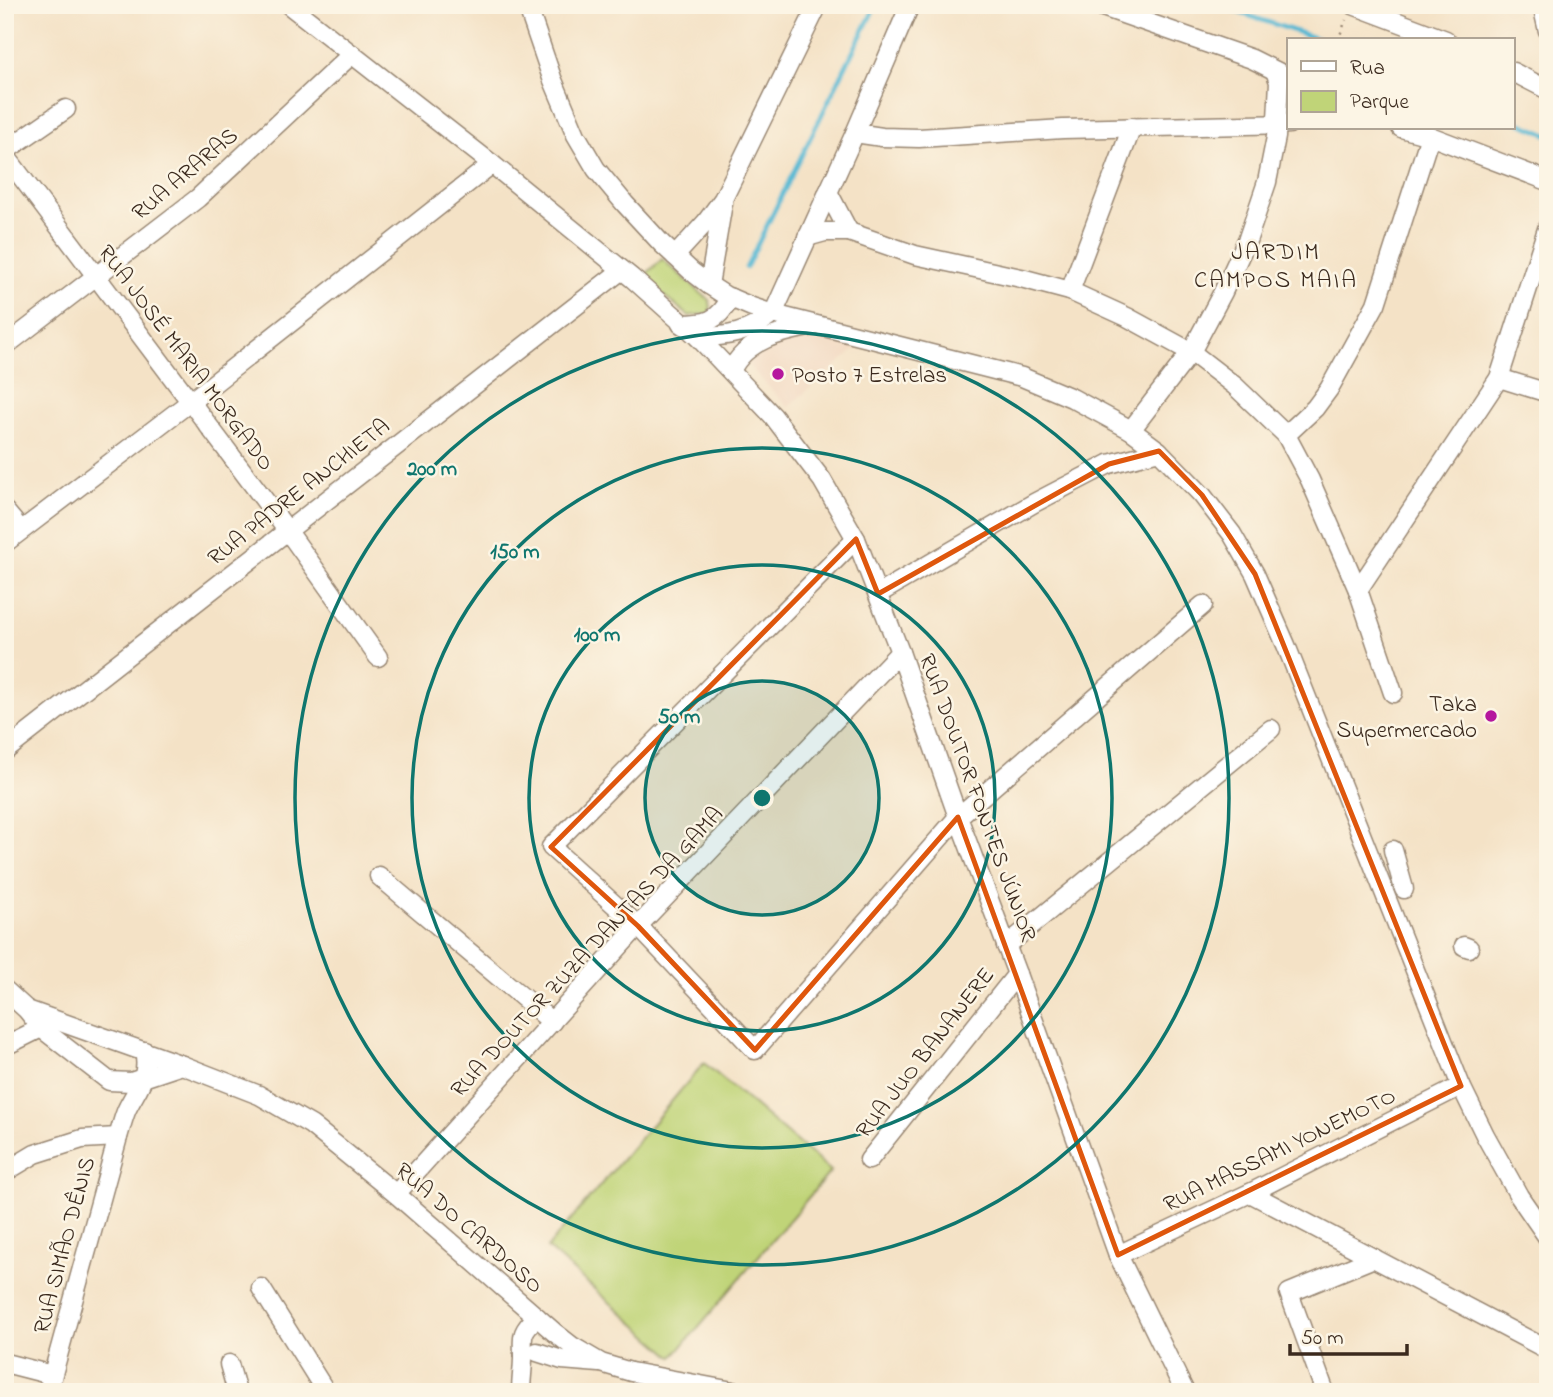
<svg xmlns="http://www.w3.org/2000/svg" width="1553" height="1397" viewBox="0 0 1553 1397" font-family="'Indie Flower',sans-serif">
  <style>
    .built { fill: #f1d5bd }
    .green { fill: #c0d478; stroke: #7e7f4b; stroke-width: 2 }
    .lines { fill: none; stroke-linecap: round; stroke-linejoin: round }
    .stream { stroke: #54b8d3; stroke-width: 4.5 }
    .minor-casing { stroke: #988672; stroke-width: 21 }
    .path { stroke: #988672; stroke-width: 2.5; stroke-dasharray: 2 5; stroke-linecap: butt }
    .minor { stroke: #fff; stroke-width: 18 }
    .marked { fill: none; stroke: #df570d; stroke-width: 5; stroke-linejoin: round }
    .ring { fill: none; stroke: #0f766e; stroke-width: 3.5 }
    .poi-dot { fill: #b5179e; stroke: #fcf5e5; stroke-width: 2.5 }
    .labels { text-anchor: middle; stroke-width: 5; stroke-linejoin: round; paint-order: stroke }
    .street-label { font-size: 23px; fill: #3b2a1e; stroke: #fcf5e5 }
    .poi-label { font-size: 23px; fill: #3b2a1e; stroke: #fcf5e5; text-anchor: start }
    .neighbourhood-label { font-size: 24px; letter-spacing: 2px; fill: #3b2a1e; stroke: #fcf5e5 }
    .centre { fill: #0f766e; stroke: #fcf5e5; stroke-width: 3.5 }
    .ring-label { font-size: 21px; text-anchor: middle; font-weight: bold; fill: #0f766e; stroke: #fcf5e5; stroke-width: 5; stroke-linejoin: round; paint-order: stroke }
  </style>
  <rect width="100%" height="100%" fill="#fcf5e5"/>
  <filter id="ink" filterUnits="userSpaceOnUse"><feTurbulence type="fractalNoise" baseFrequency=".0143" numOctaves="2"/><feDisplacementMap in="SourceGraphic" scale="14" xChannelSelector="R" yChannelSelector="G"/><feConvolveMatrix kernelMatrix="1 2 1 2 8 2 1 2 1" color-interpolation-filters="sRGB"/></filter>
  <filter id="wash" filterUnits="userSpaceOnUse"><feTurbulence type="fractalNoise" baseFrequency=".00686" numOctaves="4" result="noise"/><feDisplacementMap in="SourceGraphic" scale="28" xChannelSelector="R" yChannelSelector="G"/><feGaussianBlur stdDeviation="1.57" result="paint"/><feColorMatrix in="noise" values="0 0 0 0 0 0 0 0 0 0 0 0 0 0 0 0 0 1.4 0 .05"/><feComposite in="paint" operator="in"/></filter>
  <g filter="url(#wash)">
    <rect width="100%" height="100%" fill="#f4e2c6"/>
    <!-- built -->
    <path class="built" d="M779,325L859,346L788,407L728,344L762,335Z"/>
    <!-- green -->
    <g class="green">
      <path d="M662,259L709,300L711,306L709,313L689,316L642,278Z"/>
      <path d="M704,1063L831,1171L673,1357L547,1248Z"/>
    </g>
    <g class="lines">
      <!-- stream -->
      <g class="stream">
        <path d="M1217,5L1321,40"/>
        <path d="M1513,120L1548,135"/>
        <path d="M746,268L876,5"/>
      </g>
    </g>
  </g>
  <g filter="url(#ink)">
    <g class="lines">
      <!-- minor casing -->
      <g class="minor-casing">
        <g id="minor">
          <path d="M289,5L492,164L632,278L698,337L773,416L822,480L856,539L900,652L958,817L1017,974L1118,1255L1185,1392"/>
          <path d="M527,5L552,78L576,135L596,169L625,204L662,244L691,271L709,285L726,296L752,307L773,314L1022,377L1072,398L1131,430L1159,451L1202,495L1232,534L1255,574L1286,645L1461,1086L1485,1135L1519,1196L1548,1238"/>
          <path d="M1097,5L1252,59L1284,75"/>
          <path d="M1353,5L1446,40"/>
          <path d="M1542,5L1548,31"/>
          <path d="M1513,72L1548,90"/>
          <path d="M1401,128L1430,136L1548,181"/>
          <path d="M855,133L882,137L919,138L1063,129L1289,124"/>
          <path d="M5,151L66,109"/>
          <path d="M5,155L287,530L378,657"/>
          <path d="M828,192L849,232"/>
          <path d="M807,237L825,232H849L915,255L1021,278L1070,291L1127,317L1191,352L1235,386L1286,435L1310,480L1358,590L1393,693"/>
          <path d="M675,256L706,222L723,199L818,5"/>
          <path d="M709,285L723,203"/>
          <path d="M1070,291L1132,127"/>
          <path d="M681,324C707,324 717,322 731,298"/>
          <path d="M698,337C729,337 748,333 773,314L855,133L910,5"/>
          <path d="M5,346L198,198L352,54"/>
          <path d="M731,371C746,339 782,332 814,326"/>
          <path d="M1499,378L1548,393"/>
          <path d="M1131,430L1191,352L1223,292L1248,238L1267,182L1276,137L1279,82L1275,71"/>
          <path d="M1286,435L1315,408L1329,389L1376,304L1430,136"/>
          <path d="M5,511L21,530"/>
          <path d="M856,539L551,847L638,926L755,1050L958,817L1203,605"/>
          <path d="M5,543L190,402L492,164"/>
          <path d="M1358,590L1499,378L1548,226"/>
          <path d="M878,594L1034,503L1109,464L1159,451"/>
          <path d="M5,751L622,270"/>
          <path d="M1393,850L1404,889"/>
          <path d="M379,876L552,1022"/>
          <path d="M1006,946L1271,729"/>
          <path d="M1464,946L1469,948"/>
          <path d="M5,990L27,1010L41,1028L109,1081L131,1082L182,1065"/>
          <path d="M27,1010L182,1065L259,1095L311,1125L396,1194L554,1332L572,1346L601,1363L631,1372L738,1392"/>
          <path d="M5,1046L41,1028L50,1021"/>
          <path d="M869,1160L1017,974"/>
          <path d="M5,1172L35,1154L82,1139L118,1137"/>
          <path d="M1250,1193L1548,1350"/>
          <path d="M396,1194L638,926L900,652"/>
          <path d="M1118,1255L1250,1193L1461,1086"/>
          <path d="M261,1288L326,1392"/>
          <path d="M537,1352L562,1360L599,1363"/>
          <path d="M5,1363L52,1375"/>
          <path d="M229,1364L237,1392"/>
          <path d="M48,1392L118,1137C121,1128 123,1118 127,1109C137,1088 150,1077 144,1051"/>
          <path d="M521,1392C521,1380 523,1369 523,1357C523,1337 519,1333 537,1317"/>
          <path d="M1325,1392L1289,1293L1374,1258"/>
        </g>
      </g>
      <!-- path -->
      <path class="path" d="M1338,40L1346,20"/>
      <!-- minor -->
      <use href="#minor" class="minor"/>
    </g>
  </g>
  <!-- marked area -->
  <path class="marked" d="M1159,451L1202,495L1255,574L1461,1086L1118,1255L958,817L755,1050L638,926L551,847L856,539L878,594L1109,464Z"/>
  <!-- distance rings -->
  <circle cx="762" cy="798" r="117" fill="#0f766e" fill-opacity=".12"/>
  <g class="ring">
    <circle cx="762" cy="798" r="117"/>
    <circle cx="762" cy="798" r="233"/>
    <circle cx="762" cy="798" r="350"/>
    <circle cx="762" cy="798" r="467"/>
  </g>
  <!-- markers -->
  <g class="poi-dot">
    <circle cx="778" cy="374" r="7"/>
    <circle cx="1491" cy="716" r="7"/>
  </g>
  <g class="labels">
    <!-- street labels -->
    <g class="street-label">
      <text transform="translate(184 173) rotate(-40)" y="8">RUA ARARAS</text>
      <text transform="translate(187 357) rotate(53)" y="8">RUA JOSÉ MARIA MORGADO</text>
      <text transform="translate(298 491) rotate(-38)" y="8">RUA PADRE ANCHIETA</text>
      <text transform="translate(979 797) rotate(70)" y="8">RUA DOUTOR FONTES JÚNIOR</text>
      <text transform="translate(586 951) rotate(-47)" y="8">RUA DOUTOR ZUZA DANTAS DA GAMA</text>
      <text transform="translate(924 1052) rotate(-52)" y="8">RUA JUO BANANERE</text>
      <text transform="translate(1279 1149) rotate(-26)" y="8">RUA MASSAMI YONEMOTO</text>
      <text transform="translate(470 1227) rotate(41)" y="8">RUA DO CARDOSO</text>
      <text transform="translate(63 1245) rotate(-75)" y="8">RUA SIMÃO DÊNIS</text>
    </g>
    <!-- poi labels -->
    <g class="poi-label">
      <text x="792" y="382">Posto 7 Estrelas</text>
      <text x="1477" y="711" text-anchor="end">Taka<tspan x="1477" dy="26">Supermercado</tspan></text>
    </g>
    <!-- neighbourhood labels -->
    <g class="neighbourhood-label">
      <text x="1276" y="259">JARDIM<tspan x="1276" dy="28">CAMPOS MAIA</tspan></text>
    </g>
  </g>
  <circle cx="762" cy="798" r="10" class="centre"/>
  <g class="ring-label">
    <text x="432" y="475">200 m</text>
    <text x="515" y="558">150 m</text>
    <text x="597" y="641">100 m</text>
    <text x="679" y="723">50 m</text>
  </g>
  <!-- margin -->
  <rect width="1553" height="1397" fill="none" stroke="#fcf5e5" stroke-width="28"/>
  <!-- legend -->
  <rect x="1287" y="38" width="228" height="91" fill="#fcf5e5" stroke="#afa495" stroke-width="2"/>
  <rect x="1301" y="61" width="35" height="10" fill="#ffffff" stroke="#afa495" stroke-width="2"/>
  <text x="1350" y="74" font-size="21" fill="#3b2a1e">Rua</text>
  <rect x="1301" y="91" width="35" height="21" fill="#c0d478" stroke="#afa495" stroke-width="2"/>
  <text x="1350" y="108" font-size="21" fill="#3b2a1e">Parque</text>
  <!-- scale -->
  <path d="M1290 1344v10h117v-10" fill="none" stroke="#3b2a1e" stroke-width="3.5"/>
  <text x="1301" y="1344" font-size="21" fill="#3b2a1e" stroke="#fcf5e5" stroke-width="5" paint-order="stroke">50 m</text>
</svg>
